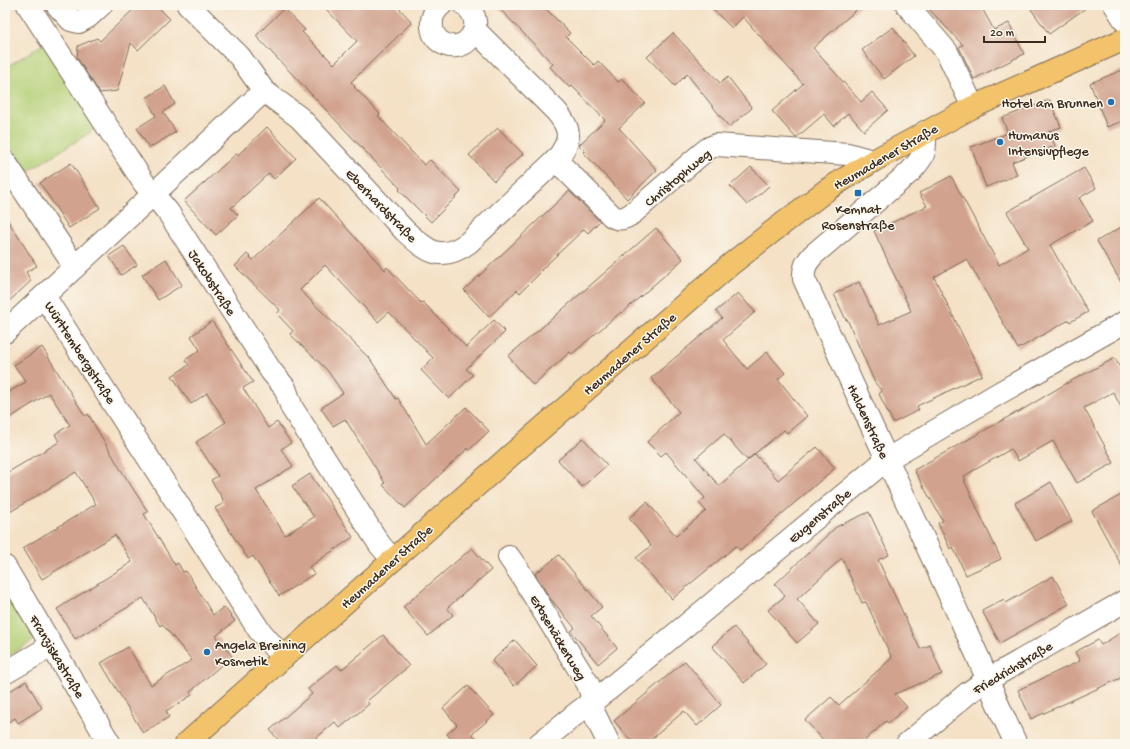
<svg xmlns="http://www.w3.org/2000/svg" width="1130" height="749" viewBox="0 0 1130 749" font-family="'Gochi Hand',sans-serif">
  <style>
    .green { fill: #b2cf75; stroke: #767c4a }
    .building { fill: #d1a28e }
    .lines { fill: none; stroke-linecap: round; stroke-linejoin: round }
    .minor-casing { stroke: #7c6a59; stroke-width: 24 }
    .major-casing { stroke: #7c6a59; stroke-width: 24 }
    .minor { stroke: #fff; stroke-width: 22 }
    .major { stroke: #f2c36a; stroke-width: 22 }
    .poi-dot { fill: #1f6fb2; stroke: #fbf7ec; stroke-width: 1.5 }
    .labels { text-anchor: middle; stroke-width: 3; stroke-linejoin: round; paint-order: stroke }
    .poi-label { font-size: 14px; fill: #3b2a1e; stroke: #fbf7ec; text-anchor: start }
    .street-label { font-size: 14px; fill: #3b2a1e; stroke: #fbf7ec }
  </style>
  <rect width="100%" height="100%" fill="#fbf7ec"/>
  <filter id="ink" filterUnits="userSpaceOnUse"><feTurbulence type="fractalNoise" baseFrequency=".025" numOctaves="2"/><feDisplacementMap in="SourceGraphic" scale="8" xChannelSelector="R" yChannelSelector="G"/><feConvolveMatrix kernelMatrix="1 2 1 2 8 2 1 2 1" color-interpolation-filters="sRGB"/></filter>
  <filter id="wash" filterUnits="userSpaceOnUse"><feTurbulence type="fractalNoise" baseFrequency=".012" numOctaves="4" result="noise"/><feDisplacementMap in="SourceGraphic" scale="16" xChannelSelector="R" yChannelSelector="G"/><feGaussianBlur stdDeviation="0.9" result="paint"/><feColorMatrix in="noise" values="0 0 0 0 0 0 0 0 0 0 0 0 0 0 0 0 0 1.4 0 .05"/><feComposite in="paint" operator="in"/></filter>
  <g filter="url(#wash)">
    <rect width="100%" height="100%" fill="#f4e1c6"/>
    <!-- green -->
    <g class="green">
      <path d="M48,41L102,125L27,172L5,137V68Z"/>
      <path d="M5,588L36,639L5,658Z"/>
    </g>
    <g id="blocks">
      <!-- building -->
      <g class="building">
        <path d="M138,5H156L170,19L138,50L131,43L117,91L100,93L77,58L78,46L97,38L100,41Z"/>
        <path d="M322,5H396L412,22L351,82L355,86L354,87L380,114L378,116L424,165L430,160L461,192L431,222L399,190L400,188L256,36L284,8L305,30L302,32L334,64L357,41Z"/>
        <path d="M496,5H542L570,33L566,37L594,65L598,61L618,82L622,79L645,103L619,128L657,170L627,199L583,152L585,151L579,145L605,120L572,86L570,88L550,67L553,64Z"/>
        <path d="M708,5H862L813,48L861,102L872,92L888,110L864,131L848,113L834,126L824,114L796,138L772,111L803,84L743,17L732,28Z"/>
        <path d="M925,5H978L983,10L994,30L1009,23L1024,54L974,79L959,47L963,45Z"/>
        <path d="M1028,5H1090L1049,34Z"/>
        <path d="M893,27L914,56L884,79L862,50Z"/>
        <path d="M673,33L720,83L728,77L752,108L729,127L687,74L675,86L647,57Z"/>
        <path d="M1125,69V120L1107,127L1090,83Z"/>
        <path d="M165,86L175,104L163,112L176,132L149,148L137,128L156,116L146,98Z"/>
        <path d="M1050,100L1061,127L1049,131L1055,146L1012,162L1017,175L986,187L971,147L1008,133L1002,118Z"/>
        <path d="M267,127L296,158L274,179L269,173L231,208L238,215L216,235L184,201L236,154L238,155Z"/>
        <path d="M498,128L523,154L494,181L469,155Z"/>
        <path d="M71,163L100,208L69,228L40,183Z"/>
        <path d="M751,167L769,186L747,205L730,186Z"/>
        <path d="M1084,168L1096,188L1079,198L1093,221L1050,245L1088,312L1070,322L1069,320L1018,349L967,259L934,277L982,375L917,406L919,410L893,423L879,394L882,391L875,383L847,319L846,320L834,294L859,282L879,325L911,311L874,231L927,206L919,193L951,176L999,265L1028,248L1007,212Z"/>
        <path d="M569,191L600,221L588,233L584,229L541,270L542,271L520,293L517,290L489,317L464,290Z"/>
        <path d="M319,198L385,270L387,267L421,303L423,302L466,347L494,320L505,332L466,369L473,375L449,399L421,370L433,358L389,312L378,322L325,265L300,290L370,359L396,399L398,398L426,444L466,407L489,431L469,450L468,448L405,508L383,485L385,483L345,419L333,426L321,408L343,393L327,370L290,334L293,331L277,314L280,310L235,266L247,254L253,260Z"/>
        <path d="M5,216L37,266L26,272L31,281L5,305Z"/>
        <path d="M1125,225V289L1097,241Z"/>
        <path d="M656,228L683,259L622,313L621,312L572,354L570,352L533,385L508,356L532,336Z"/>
        <path d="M124,246L137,265L121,275L109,256Z"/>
        <path d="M166,259L182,285L158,300L142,275Z"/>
        <path d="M738,293L755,312L723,340L747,369L767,352L785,373L778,379L807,416L787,433L784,430L747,460L724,434L696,458L719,486L755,454L778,480L817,447L835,468L740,550L736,546L672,599L636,558L651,546L629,518L647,502L676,536L706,511L699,503L705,498L666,452L661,456L647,442L679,412L651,378L722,318L716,311Z"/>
        <path d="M212,321L253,382L243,388L268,428L277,422L291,443L281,449L293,466L256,490L285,535L314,517L292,486L310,474L353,537L309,567L314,574L279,596L253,556L248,559L215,508L224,503L222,500L223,499L211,480L218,476L196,442L226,422L207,393L191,404L172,376L189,365L185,360L200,350L191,336Z"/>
        <path d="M42,347L85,416L88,414L121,470L148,512L144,514L175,565L178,563L183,572L186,571L213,615L224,607L235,621L216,636L232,656L190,692L192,695L166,711L169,717L143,733L101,663L128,647L151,685L192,660L162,624L160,626L143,598L75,639L57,609L132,562L115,535L42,579L23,548L96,504L76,472L5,515V474L59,442L55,434L70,425L49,393L5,421V394L26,382L14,365Z"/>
        <path d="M1115,358L1125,377V414L1113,392L1084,408L1114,463L1077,483L1053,441L1018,461L1011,449L964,476L966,480H964L1001,559L966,575L953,547L950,549L938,523L943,521L914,470L1017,412V413L1067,383Z"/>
        <path d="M583,438L607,465L582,487L558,460Z"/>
        <path d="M1051,482L1072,521L1036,541L1015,503Z"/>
        <path d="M1125,493V572L1092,511Z"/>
        <path d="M869,512L889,555L878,560L920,649L930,645L942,674L895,694L907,707L888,723L886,721L861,744H827L805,720L831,697L839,705L892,658L866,602L862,603L842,558L797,599L819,624L797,643L768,610L785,596L775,584L836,527Z"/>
        <path d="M472,548L491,570L447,608L453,615L428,636L403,607Z"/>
        <path d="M559,555L602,607L591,616L617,648L598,664L571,631L575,628L549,597L535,574Z"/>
        <path d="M1053,576L1069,604L1000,643L982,611L1004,599L1006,603Z"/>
        <path d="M734,627L766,664L744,683L712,646Z"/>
        <path d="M1125,630V676L1031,719L1018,690L1080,661L1075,652L1098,640L1101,645Z"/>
        <path d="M383,635L409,666L367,701L369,704L340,728L335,722L309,744H282L270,730L312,694L308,689L337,665L341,670Z"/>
        <path d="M515,640L537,666L514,686L492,661Z"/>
        <path d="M685,661L721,705L697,726L684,711L646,744H634L614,721Z"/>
        <path d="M26,681L42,708L18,723L15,718L5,724V694Z"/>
        <path d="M468,686L494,715L472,734L481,744H455L447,734L457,725L443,708Z"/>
      </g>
    </g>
  </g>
  <g filter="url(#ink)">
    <use href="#blocks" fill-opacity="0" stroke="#7c6a59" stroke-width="1"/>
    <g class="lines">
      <!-- minor casing -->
      <g class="minor-casing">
        <g id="minor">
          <path d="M28,5L144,183L168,212L271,371L285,388L292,408L380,545L393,560"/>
          <path d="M57,5L71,20L79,22L88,17L101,5"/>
          <path d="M188,5L240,57L264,91L300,118L405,231C427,251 440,263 468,243L556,160C572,140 572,130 556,111L475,30"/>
          <path d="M441,5C434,11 431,17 432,26C432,32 434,36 438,40C462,61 491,25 465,5"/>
          <path d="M907,5L947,52L973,107"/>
          <path d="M1115,5L1125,21"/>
          <path d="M925,132C926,153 924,157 910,172L813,255C806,263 803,268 804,279L978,657L999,707L1016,744"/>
          <path d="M556,160L612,216C620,221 627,218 634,212L700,155L709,148L716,145L848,154L873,161"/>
          <path d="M5,162L75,267"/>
          <path d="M44,296L259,630L283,658"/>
          <path d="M5,332L264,91"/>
          <path d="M509,557L520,573L588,684L591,693L593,711L609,744"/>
          <path d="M5,567L110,744"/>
          <path d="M5,673L51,646"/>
          <path d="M539,744L577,713L609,689L886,460L1001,392L1125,322"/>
          <path d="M907,744L968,693L987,680L1125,601"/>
        </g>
      </g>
      <!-- major casing -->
      <g class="major-casing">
        <path id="major" d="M186,744L511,455L731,264L768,235L828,189L873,161L973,107L1125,39"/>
      </g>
      <!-- minor -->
      <use href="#minor" class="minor"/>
      <!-- major -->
      <use href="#major" class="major"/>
    </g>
  </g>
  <!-- markers -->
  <g class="poi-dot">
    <circle cx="1111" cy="102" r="4"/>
    <circle cx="1000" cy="142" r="4"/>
    <rect x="854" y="189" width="8" height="8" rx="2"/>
    <circle cx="207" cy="652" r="4"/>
  </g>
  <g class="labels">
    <!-- poi labels -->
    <g class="poi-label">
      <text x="1103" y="107" text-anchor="end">Hotel am Brunnen</text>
      <text x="1008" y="139">Humanus<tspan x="1008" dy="16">Intensivpflege</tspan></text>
      <text x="858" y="213" text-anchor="middle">Kemnat<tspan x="858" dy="16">Rosenstraße</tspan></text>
      <text x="215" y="649">Angela Breining<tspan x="215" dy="16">Kosmetik</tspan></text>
    </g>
    <!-- street labels -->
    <g class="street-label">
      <text transform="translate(885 156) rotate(-30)" y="5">Heumadener Straße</text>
      <text transform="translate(677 177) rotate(-40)" y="5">Christophweg</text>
      <text transform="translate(382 205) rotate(46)" y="5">Eberhardstraße</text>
      <text transform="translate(213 282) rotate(57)" y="5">Jakobstraße</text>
      <text transform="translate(81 352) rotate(57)" y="5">Württembergstraße</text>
      <text transform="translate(629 353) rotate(-41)" y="5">Heumadener Straße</text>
      <text transform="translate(869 421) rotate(65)" y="5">Haldenstraße</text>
      <text transform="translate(819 515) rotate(-40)" y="5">Eugenstraße</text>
      <text transform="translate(386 566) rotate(-42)" y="5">Heumadener Straße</text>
      <text transform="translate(559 637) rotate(59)" y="5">Erbsenäckerweg</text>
      <text transform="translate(58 656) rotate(59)" y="5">Franziskastraße</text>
      <text transform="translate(1012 667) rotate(-31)" y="5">Friedrichstraße</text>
    </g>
  </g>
  <!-- margin -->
  <rect width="1130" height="749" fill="none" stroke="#fbf7ec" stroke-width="20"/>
  <!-- scale -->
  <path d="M984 36v6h61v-6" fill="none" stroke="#3b2a1e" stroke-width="2"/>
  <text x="990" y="36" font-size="12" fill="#3b2a1e" stroke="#fbf7ec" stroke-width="3" paint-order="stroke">20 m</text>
</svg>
